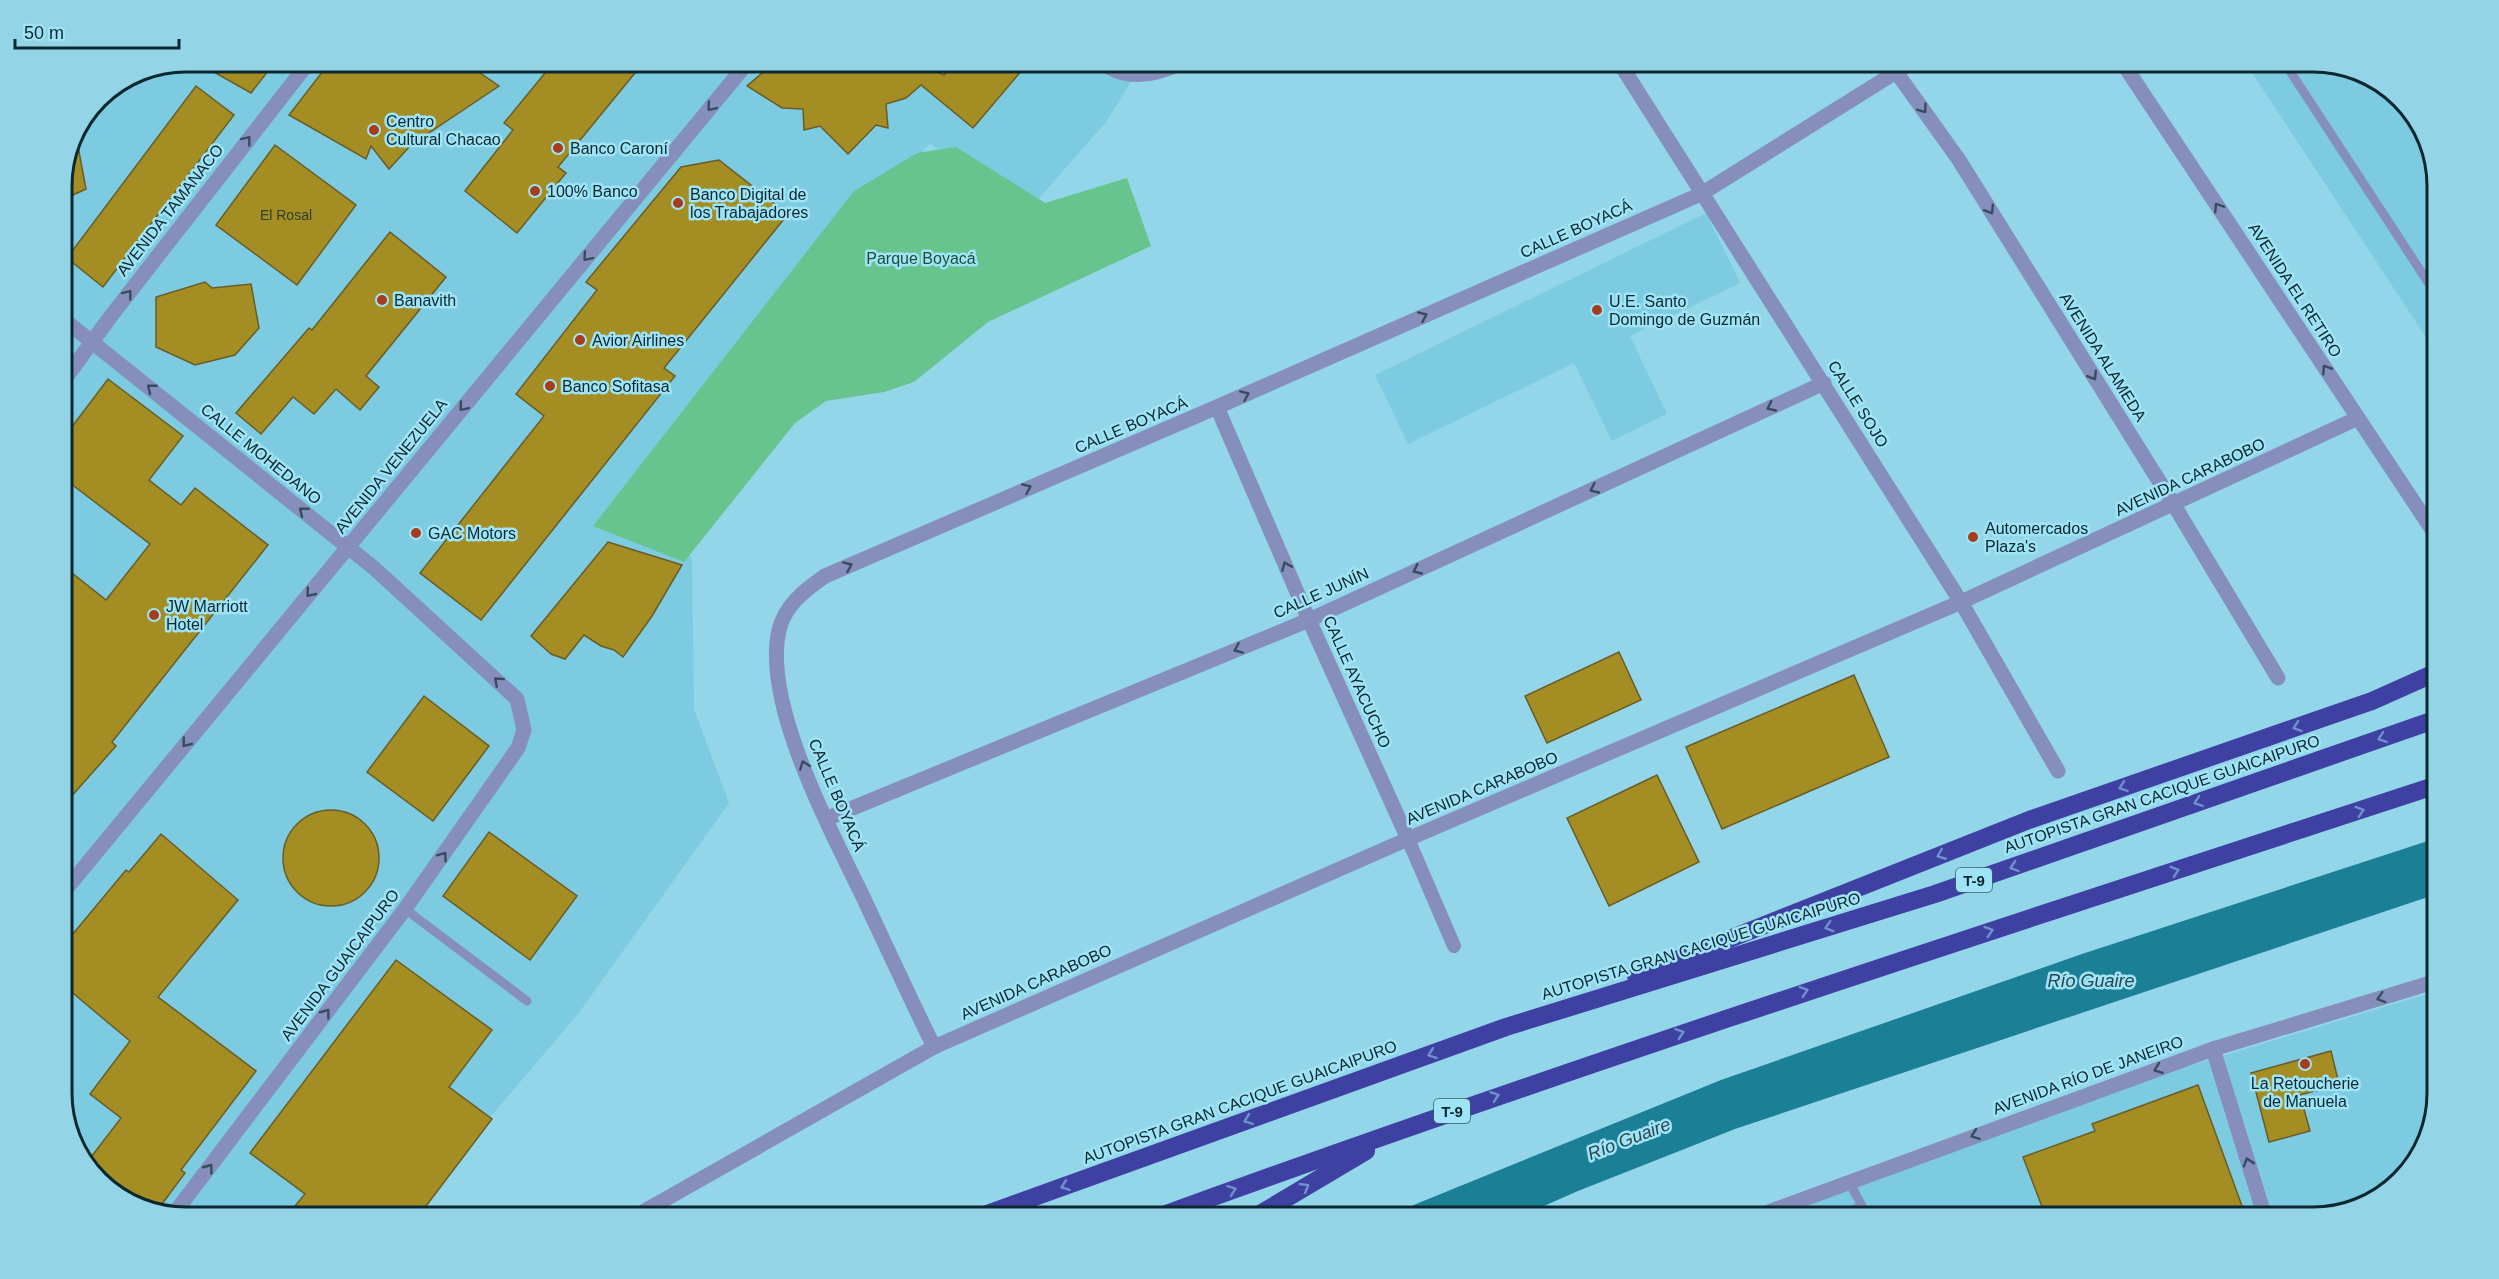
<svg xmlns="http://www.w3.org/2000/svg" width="2499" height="1279" font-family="Helvetica,sans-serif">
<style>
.built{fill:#7dcbe0}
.green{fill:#67c48e}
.water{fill:#1b8095}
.building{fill:#a48d22;stroke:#685c28;stroke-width:1.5}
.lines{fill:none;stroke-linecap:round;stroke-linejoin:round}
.service{stroke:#868ebb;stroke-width:9}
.pedestrian{stroke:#868ebb;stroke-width:14}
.minor{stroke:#868ebb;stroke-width:15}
.tertiary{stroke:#868ebb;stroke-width:15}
.motorway{stroke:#3e41a2;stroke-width:18}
.oneway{stroke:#364c60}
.oneway2{stroke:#6e92cc}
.poi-dot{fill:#a43c1d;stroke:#9fe3f6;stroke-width:2}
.labels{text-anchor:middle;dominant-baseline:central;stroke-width:5;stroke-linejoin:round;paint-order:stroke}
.number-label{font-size:14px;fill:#31412c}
.shield{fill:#9fe3f6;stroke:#37606b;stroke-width:1.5}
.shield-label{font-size:15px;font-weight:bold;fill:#0b282f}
.poi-label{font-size:16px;fill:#0b282f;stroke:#9fe3f6;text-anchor:start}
.street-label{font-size:16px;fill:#0b282f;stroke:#9fe3f6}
.park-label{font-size:16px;fill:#1c4f33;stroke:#9fe3f6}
.water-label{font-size:18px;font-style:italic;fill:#29454d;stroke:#9fe3f6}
.rim{fill:none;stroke:#0b282f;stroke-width:3}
</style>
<rect width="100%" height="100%" fill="#93d6e9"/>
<g class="built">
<path d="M186,62H1143L1106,122L1021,219L930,143L623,501L692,557L694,709L729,803L578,1014L405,1217H186L131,1205L83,1163L62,1102V178L74,131L98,98L138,71Z"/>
<path d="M2245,62H2313L2368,74L2417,117L2437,178V354Z"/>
<path d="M1706,213L1740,283L1630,336L1667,414L1612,441L1574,363L1408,444L1375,375Z"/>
<path d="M2437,991V1093L2425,1148L2382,1197L2314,1217H1769L2136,1082Z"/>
</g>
<path class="green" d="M956,147L1045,203L1127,178L1151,246L988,322L914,382L884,392L826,401L795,423L684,562L593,526L854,191L917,153Z"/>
<path class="water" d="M2437,838V894L1735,1129L1578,1191L1519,1217H1389L1416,1204L1721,1080L2082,954Z"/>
<g class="building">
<path d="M196,62H275L251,93Z"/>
<path d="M330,62H464L499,86L411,145L389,169L371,146L366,159L289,115Z"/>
<path d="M554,62H644L558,167L566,173L517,233L465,191L513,130L504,123Z"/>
<path d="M783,62H916L944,75L955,62H1029L973,128L921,85L906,98L886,104L888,128L876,125L848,154L820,126L804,130L803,109L782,108L747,86L768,68Z"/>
<path d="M196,86L234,115L103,287L67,258Z"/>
<path d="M75,130L86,189L62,200V178Z"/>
<path d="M275,145L356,205L297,285L216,225Z"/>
<path d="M719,160L788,214L664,368L675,376L481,620L420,573L544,416L516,394L597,290L586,282L681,167Z"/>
<path d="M390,232L446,277L366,376L379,387L360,410L336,389L314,414L293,397L261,434L236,413L309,328L312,330Z"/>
<path d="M205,282L212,288L251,284L259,328L235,355L195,365L156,347V297Z"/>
<path d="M108,379L183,436L149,480L181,505L195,488L268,545L112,742L116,746L62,807V565L106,600L150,544L62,477V440Z"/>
<path d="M608,542L682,565L652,616L623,657L614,650L601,646L584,635L565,659L551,654L531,636Z"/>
<path d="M1619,652L1641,700L1547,743L1525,696Z"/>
<path d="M1854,675L1889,757L1722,829L1686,747Z"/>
<path d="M424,696L489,746L433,821L367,772Z"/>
<path d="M1657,775L1699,862L1609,906L1567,818Z"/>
<circle cx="331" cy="858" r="48"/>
<path d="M489,832L577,896L530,960L443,896Z"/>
<path d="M161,834L238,900L158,997L256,1071L181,1170L185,1173L157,1211L131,1205L85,1165L121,1118L90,1094L130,1041L62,984V947L126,870L129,872Z"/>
<path d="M396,960L492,1030L449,1087L492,1119L417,1218H285L305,1194L250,1153Z"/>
<path d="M2331,1051L2339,1084L2300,1095L2310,1131L2269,1142L2251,1073Z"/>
<path d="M2198,1085L2246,1217H2046L2023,1157L2095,1131L2092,1124Z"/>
</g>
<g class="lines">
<g class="service">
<path d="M2284,62L2437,296"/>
<path d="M405,909L527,1001"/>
<path d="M1836,1217L1862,1206L1849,1182"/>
</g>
<path class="pedestrian" d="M1408,839L1454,946"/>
<g class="minor">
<path d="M1101,62C1127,82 1157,75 1183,62"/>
<path d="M1619,62L1961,602L2058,771"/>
<path d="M1889,62L1959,160L2174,505L2278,678"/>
<path d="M2122,62L2437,537"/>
<path d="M62,318L374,568L517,699L524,730L518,748L405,909L173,1215"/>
<path d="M62,383L111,316L309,62"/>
<path d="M1217,407L1309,620L1408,839"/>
<path d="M826,819L1309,620L1824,383"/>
<path d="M62,894L748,62"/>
<path d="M934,1047C910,998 887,948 864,899C832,832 762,704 779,630C785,605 805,590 825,576L1217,407L1701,194L1912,62"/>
<path d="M2213,1049L2265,1217"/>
<path d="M634,1217L934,1047L1408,839L1961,602L2358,418"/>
</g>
<path class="tertiary" d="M1755,1217L2213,1049L2437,981"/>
<g class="motorway">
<path d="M1636,976L2029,820L2372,701L2437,672"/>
<path d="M979,1217L1506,1027L1935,894L2437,719"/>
<path d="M1158,1217C1581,1063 2009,925 2437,785"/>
<path d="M1255,1217L1366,1151"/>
</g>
</g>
<defs><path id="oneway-chevron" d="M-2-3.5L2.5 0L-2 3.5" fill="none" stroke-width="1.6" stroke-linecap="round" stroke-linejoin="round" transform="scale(1.5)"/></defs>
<g class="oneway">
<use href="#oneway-chevron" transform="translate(711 107) rotate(130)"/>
<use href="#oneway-chevron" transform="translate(1923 109) rotate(54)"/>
<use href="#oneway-chevron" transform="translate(247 140) rotate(-52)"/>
<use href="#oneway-chevron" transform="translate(2218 207) rotate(-123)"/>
<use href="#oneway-chevron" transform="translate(1990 210) rotate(58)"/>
<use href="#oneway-chevron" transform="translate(587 257) rotate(130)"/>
<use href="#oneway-chevron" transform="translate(128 294) rotate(-52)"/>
<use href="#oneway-chevron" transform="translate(1423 316) rotate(-24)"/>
<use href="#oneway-chevron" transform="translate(2326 369) rotate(-123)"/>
<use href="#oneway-chevron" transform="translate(2093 376) rotate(58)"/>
<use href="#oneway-chevron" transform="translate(151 388) rotate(-141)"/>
<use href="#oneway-chevron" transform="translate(1245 395) rotate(-24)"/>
<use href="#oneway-chevron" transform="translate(463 407) rotate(130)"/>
<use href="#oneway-chevron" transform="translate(1771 407) rotate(155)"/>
<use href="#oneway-chevron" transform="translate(1027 488) rotate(-23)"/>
<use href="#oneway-chevron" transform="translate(1594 489) rotate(155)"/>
<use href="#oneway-chevron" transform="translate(303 511) rotate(-141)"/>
<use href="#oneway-chevron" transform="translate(848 566) rotate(-24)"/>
<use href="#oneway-chevron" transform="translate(1286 566) rotate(-113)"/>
<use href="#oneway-chevron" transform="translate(1417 570) rotate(155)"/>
<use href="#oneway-chevron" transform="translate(310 593) rotate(129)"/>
<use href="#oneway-chevron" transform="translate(1238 649) rotate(157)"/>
<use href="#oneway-chevron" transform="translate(498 681) rotate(-138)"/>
<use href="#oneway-chevron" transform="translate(186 743) rotate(129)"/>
<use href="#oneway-chevron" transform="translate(804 765) rotate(-111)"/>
<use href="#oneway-chevron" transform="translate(443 856) rotate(-55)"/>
<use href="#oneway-chevron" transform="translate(2381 998) rotate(163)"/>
<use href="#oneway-chevron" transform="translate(326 1013) rotate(-53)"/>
<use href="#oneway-chevron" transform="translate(2158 1069) rotate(160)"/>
<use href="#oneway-chevron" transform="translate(1975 1135) rotate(160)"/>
<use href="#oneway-chevron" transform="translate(2248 1162) rotate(-107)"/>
<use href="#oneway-chevron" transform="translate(209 1168) rotate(-53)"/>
</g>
<g class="oneway2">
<use href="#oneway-chevron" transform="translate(2297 727) rotate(161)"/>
<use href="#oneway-chevron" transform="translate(2382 738) rotate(161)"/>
<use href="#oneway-chevron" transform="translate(2123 787) rotate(161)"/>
<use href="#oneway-chevron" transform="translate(2198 802) rotate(161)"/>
<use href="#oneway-chevron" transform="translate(2360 811) rotate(-18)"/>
<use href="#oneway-chevron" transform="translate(1941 855) rotate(158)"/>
<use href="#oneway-chevron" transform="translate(2014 867) rotate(161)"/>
<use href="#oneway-chevron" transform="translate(2175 871) rotate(-18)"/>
<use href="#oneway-chevron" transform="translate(1829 927) rotate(163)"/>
<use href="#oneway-chevron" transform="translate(1989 931) rotate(-18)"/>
<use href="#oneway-chevron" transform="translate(1804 991) rotate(-18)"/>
<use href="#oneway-chevron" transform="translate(1680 1033) rotate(-19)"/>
<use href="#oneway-chevron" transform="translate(1432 1054) rotate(160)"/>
<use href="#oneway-chevron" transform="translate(1495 1096) rotate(-19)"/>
<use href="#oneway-chevron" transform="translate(1248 1120) rotate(160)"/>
<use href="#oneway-chevron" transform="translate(1065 1186) rotate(160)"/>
<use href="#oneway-chevron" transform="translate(1305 1187) rotate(-31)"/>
<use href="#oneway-chevron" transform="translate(1232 1190) rotate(-20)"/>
</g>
<g class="poi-dot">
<circle cx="374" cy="130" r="6"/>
<circle cx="558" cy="148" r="6"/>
<circle cx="535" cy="191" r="6"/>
<circle cx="678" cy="203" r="6"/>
<circle cx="382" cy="300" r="6"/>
<circle cx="1597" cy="310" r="6"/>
<circle cx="580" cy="340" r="6"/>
<circle cx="550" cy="386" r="6"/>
<circle cx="416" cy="533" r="6"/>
<circle cx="1973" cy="537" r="6"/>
<circle cx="154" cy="615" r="6"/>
<circle cx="2305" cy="1064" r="6"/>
</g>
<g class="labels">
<g class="number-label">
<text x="286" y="215">El Rosal</text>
</g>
<g class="shield">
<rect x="1956" y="868" width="36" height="24" rx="4.5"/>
<rect x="1434" y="1099" width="36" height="24" rx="4.5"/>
</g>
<g class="shield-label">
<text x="1974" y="880">T-9</text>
<text x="1452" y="1111">T-9</text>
</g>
<g class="poi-label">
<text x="386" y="121">Centro<tspan x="386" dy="18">Cultural Chacao</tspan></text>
<text x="570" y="148">Banco Caroní</text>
<text x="547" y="191">100% Banco</text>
<text x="690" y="194">Banco Digital de<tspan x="690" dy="18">los Trabajadores</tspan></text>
<text x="394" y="300">Banavith</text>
<text x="1609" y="301">U.E. Santo<tspan x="1609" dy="18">Domingo de Guzmán</tspan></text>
<text x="592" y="340">Avior Airlines</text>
<text x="562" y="386">Banco Sofitasa</text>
<text x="1985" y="528">Automercados<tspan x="1985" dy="18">Plaza's</tspan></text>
<text x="428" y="533">GAC Motors</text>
<text x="166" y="606">JW Marriott<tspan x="166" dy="18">Hotel</tspan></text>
<text x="2305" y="1083" text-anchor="middle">La Retoucherie<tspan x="2305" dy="18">de Manuela</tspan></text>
</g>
<g class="street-label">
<text transform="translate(170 210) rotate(-52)">AVENIDA TAMANACO</text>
<text transform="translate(1576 229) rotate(-24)">CALLE BOYACÁ</text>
<text transform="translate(2295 290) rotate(57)">AVENIDA EL RETIRO</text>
<text transform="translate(2103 357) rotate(58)">AVENIDA ALAMEDA</text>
<text transform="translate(1858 404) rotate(58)">CALLE SOJO</text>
<text transform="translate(1131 425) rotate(-23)">CALLE BOYACÁ</text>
<text transform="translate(261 454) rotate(39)">CALLE MOHEDANO</text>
<text transform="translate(391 466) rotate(-51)">AVENIDA VENEZUELA</text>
<text transform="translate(2190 477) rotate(-25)">AVENIDA CARABOBO</text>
<text transform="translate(1321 593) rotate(-24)">CALLE JUNÍN</text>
<text transform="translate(1357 682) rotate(66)">CALLE AYACUCHO</text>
<text transform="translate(1482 788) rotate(-23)">AVENIDA CARABOBO</text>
<text transform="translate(2162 794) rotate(-19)">AUTOPISTA GRAN CACIQUE GUAICAIPURO</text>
<text transform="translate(837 795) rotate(67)">CALLE BOYACÁ</text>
<text transform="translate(1701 946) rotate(-17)">AUTOPISTA GRAN CACIQUE GUAICAIPURO</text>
<text transform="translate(340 965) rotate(-53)">AVENIDA GUAICAIPURO</text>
<text transform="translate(1036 982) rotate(-24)">AVENIDA CARABOBO</text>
<text transform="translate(2088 1075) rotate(-20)">AVENIDA RÍO DE JANEIRO</text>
<text transform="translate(1240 1102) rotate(-20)">AUTOPISTA GRAN CACIQUE GUAICAIPURO</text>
</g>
<g class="park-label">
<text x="921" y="258">Parque Boyacá</text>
</g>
<g class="water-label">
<text x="2091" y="981">Río Guaire</text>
<text transform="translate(1629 1139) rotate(-21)">Río Guaire</text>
</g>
</g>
<path d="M0 0H2499V1279H0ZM186 72H2313A114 114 0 0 1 2427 186V1093A114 114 0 0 1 2313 1207H186A114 114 0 0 1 72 1093V186A114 114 0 0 1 186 72Z" fill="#93d4e6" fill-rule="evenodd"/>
<path class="rim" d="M186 72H2313A114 114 0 0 1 2427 186V1093A114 114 0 0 1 2313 1207H186A114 114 0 0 1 72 1093V186A114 114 0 0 1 186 72Z"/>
<path d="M15 39v9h164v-9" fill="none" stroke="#0b282f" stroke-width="3"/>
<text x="24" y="39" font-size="18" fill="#0b282f" stroke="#9fe3f6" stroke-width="4.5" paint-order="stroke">50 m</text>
</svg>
